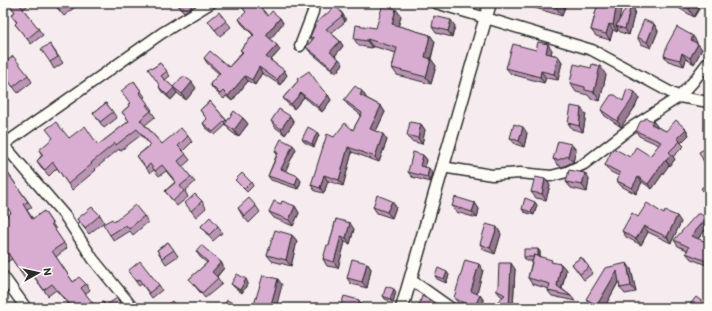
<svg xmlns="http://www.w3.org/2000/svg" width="712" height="311" font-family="Itim,sans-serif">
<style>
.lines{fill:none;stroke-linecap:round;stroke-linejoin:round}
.minor-casing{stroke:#2b2b2b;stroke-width:13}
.tertiary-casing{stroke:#2b2b2b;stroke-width:15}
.minor{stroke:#fdfcf7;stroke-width:10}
.tertiary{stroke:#fdfcf7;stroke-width:12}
.wall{fill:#bb95b4;stroke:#2b2b2b}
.shaded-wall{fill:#987992;stroke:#2b2b2b}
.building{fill:#d9add1;stroke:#2b2b2b}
</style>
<rect width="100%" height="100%" fill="#f6ecef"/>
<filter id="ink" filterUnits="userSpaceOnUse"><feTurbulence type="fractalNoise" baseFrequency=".025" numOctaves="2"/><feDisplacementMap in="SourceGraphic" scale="8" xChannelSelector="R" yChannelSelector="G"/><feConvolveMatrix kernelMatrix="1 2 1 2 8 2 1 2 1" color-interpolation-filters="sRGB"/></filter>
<g filter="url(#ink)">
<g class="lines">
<g class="minor-casing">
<g id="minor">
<path d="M436,3L592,50L679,97L709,102"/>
<path d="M300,46L313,12L314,3"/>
<path d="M3,145L162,33L211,3"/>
<path d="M4,145L65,216L93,259L133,308"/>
<path d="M442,167L492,175L520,173L551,176L567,172L584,164L632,127L679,97L693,82L709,61"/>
<path d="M3,276L26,308"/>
<path d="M410,279L451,308"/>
</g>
</g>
<g class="tertiary-casing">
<path id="tertiary" d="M402,308L490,3"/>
</g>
<use href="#minor" class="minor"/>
<use href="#tertiary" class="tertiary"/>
</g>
<g class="wall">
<path d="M9,3H29L30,4L23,9L43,35L31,44L15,24L17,23L11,15L15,12Z"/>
<path d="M53,3H80L64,16Z"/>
<path d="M176,3H189L192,7L184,12Z"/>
<path d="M232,3H257L268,16L280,18L283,23L270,39L280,50L271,60L287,75L280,85L262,73L255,85L248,81L232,101L226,96L224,99L213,89L210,84L219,74L207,63L204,58L229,67L242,52L240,50L253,35L242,24L239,19L246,12L239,4L235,7Z"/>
<path d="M532,3H566L562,16L535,8Z"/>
<path d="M598,3H622L619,19L631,5L635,11L629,35L620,32L618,29L617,32L613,30L610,40L596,36L591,30Z"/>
<path d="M656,3H666L663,8Z"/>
<path d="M670,3H697L696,5L699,9L694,17Z"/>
<path d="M342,13L345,18V22L331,33L340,41L343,46L335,56L343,64L336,73L310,52L306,47L312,40L310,37Z"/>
<path d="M401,16L398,26L430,35L435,42L431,59L436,66L431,84L397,75L392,68L396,53L372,46V48L359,46L354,39Z"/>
<path d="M208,21H226L231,27L220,36Z"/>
<path d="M654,24L658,31L651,48L641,44L637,37Z"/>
<path d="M455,26L452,37L436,33L432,27Z"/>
<path d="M697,42L696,43L702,49L694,64L686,59L684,66L668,61L664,56Z"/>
<path d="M50,44L63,63L54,69L50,62Z"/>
<path d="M536,50H552L551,54L558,56L562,62L558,80L546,78L544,83L511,74L506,68Z"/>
<path d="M160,63L170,76L165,80L174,88H196L186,100L177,93L171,100L162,92L159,87L160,86L153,68Z"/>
<path d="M3,64L28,75L32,82L18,93L3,74Z"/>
<path d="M606,75L600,101L591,99L588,95L576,92L570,83Z"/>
<path d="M134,81L145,97L143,98L152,110L151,111L155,117L145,125L162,144L188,136L192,142L183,151L190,160L182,167L195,182L185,191L188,197L177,206L165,191L175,182L166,171L159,176L154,170L150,173L137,156L150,145L141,135L120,151L119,149L95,169L96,170L72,190L57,168L49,176L41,167L37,161L42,155L39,150L69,138L98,145L129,121L122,112L129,106Z"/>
<path d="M298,81L322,89L328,95L331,100L322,112L304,97L294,109L286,102L283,98Z"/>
<path d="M366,97V98L381,106L385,112L376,131L387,140L379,162L352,152L343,186L328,181L324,193L315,191L311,185L334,137L353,130L361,115L348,105L344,100Z"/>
<path d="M639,98L635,107L621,127L605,116L601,110L623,101Z"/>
<path d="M210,101L227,121L243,118L248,124L238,137L229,130L226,125L215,135L205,127L203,123L207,119L200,110Z"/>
<path d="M106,103L117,118L104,128L93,113Z"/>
<path d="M586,114L583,132L572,129L568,123Z"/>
<path d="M290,116L294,122L285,135L275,127L271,121Z"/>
<path d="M3,119L8,126L3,130Z"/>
<path d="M653,121L657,127L666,131L686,129L689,135L681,143L684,146L673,157L675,159L670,166L669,165L652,189L642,182L636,194L621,186L617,181L619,176L609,171L605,165L630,157L650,156L659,145L639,136L636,131Z"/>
<path d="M421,124L425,130L422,144L411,141L407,135Z"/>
<path d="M527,133L524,147L515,144L510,138Z"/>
<path d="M319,135L314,147L304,142L302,139Z"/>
<path d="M571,144L576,150L573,162L562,167L558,165L553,159Z"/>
<path d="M296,149L285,171L301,181L298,189L271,180L268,176L277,154L275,151Z"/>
<path d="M709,149V171L707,168Z"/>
<path d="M423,155L427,160L425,167L433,174L430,182L412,177L408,172Z"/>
<path d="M7,172L32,207L27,210L33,219L44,211L56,229L55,230L67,248L56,257L73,282L86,284L90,290L85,294L95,306L103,302L106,306L124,308L71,307L56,290L48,296L32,274L25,279L12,259L5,263L3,261V218L11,213Z"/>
<path d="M545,179L550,185L546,200L536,198L531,192Z"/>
<path d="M589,179L587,192L571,188L566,182Z"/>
<path d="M235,180L251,182L253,186L247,192Z"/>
<path d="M202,201L206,208L196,217L185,203Z"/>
<path d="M475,203L479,209L477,218L456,212L452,206Z"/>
<path d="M281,204L295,206L299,213L293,226L274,218L269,212Z"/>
<path d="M537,205L534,215L524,212L522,209Z"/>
<path d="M256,206L260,212L249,223L242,215L238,208Z"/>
<path d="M373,207H396L392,218L377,213Z"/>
<path d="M664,214L681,222L671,243L648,232L641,245L626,237L622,231L638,217Z"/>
<path d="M100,215L104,222L89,234L77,219Z"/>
<path d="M144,216L148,222L133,235L130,231L114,241L110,235L114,221Z"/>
<path d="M336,219L354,229L350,244L345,242L338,268L327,266L323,259L329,246Z"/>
<path d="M706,219L709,224V226L698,239L709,243V266L691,259L686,253L687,250L678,246L674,240Z"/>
<path d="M201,226H218L222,233L213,241L205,232Z"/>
<path d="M501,234L495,254L484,250L480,244Z"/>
<path d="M292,235L297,241L291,266L272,261L267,255Z"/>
<path d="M168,242L178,256L166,264L157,250Z"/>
<path d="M538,249L540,252V257L553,263L561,264L566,270L562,289L571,296L575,301L552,296L548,291L549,289L532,284L528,278L532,261H526L524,257Z"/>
<path d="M196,251L221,262L224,268L217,277L222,284L205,298L193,284L189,279L207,263L200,257Z"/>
<path d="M581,257L593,273L584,280L572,264Z"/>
<path d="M367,263L371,269L367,288L351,284L347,278Z"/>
<path d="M515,269L513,308L503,297L500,295L496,290Z"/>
<path d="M631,269L636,292L625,294L620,288L619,281L604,308H596L591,305L586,299Z"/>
<path d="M483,270L477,293L480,295L484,301L481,308H466L459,304L454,298Z"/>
<path d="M128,271L159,285L162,290L152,298L142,284L139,286Z"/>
<path d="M449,275L446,283L437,279L435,276Z"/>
<path d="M248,283L242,293L234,287L231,284Z"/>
<path d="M396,292L393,302L385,299L383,296Z"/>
</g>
<g class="shaded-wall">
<path d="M557,3H566L562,16L556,7Z"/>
<path d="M617,3H622L618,27L616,26L618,29L617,32L613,25Z"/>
<path d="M660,3H666L663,8Z"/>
<path d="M692,3H697L696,5L699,9L694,17L689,9Z"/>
<path d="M631,5L635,11L629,35L625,29Z"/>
<path d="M396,9L401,16L397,32L392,24Z"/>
<path d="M342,13L345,18V22L342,16Z"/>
<path d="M280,18L283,23L270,40L266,35Z"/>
<path d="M451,20L455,26L452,37L448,31Z"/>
<path d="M609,24L613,30L610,40L606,34Z"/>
<path d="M654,24L658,31L651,48L647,42Z"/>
<path d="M430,35L435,42L429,64L425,57Z"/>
<path d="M693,36L697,42L695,46L691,40Z"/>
<path d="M367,39L372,46V48L367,41Z"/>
<path d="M340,41L343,46L334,57L330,52Z"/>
<path d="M548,44L552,50L550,59L546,53Z"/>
<path d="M698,44L702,49L694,64L690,58Z"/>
<path d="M277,45L280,50L269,62L266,57Z"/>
<path d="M682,53L686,59L684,66L680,60Z"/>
<path d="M558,56L562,62L558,80L554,74Z"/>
<path d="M339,59L343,64L336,73L332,68Z"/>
<path d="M431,59L436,66L431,84L426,77Z"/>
<path d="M600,66L606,75L600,101L594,92Z"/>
<path d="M259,67L262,73L255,85L252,80Z"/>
<path d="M284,70L287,75L280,85L277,80Z"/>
<path d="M541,71L546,78L544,83L540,77Z"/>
<path d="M245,76L248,81L232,101L228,96Z"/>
<path d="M192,82L196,88L186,100L182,94Z"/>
<path d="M174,88L177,93L171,100L167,95Z"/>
<path d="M362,91L366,97L364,101L360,95Z"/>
<path d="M635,92L639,98L635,107L621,127L617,121Z"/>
<path d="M301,93L304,97L294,109L291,104Z"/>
<path d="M328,95L331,100L322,112L319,107Z"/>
<path d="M381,106L385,112L374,135L370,129Z"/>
<path d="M581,108L586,114L583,132L579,126Z"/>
<path d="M290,116L294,122L285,135L281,129Z"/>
<path d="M243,118L248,124L238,137L234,130Z"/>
<path d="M653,121L657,126L655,130L651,124Z"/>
<path d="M421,124L425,130L422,144L418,138Z"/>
<path d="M523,127L527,133L524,147L519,141Z"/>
<path d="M686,129L689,135L681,143L677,138Z"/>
<path d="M317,132L319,135L314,147L312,144Z"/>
<path d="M383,134L387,140L379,162L375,157Z"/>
<path d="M571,144L576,150L573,162L568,156Z"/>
<path d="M293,145L296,149L284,174L281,169Z"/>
<path d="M348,147L352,152L343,186L339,180Z"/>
<path d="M671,154L675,159L670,166L666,161Z"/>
<path d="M423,155L427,160L424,171L420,166Z"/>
<path d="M665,160L669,165L652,189L648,184Z"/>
<path d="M429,168L433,174L430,182L427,177Z"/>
<path d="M585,173L589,179L587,192L582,185Z"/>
<path d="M324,175L328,181L324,193L320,188Z"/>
<path d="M298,176L301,181L298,189L295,185Z"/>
<path d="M638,177L642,182L636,194L632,188Z"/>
<path d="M545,179L550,185L546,200L542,194Z"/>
<path d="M392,201L396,207L392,218L387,212Z"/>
<path d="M535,202L537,205L534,215L531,212Z"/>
<path d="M475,203L479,209L477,218L472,212Z"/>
<path d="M295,206L299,213L293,226L289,220Z"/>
<path d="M677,216L681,222L671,243L667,237Z"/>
<path d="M706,219L709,224V226L695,242L691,236Z"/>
<path d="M350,223L354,229L350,244L346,238Z"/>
<path d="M644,226L648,232L641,245L636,239Z"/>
<path d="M497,227L501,234L495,254L490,248Z"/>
<path d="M292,235L297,241L291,266L286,260Z"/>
<path d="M341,236L345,242L338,268L334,262Z"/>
<path d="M538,249L540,252V261L538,257Z"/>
<path d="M709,252V266L706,261Z"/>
<path d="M221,262L224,268L216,277L212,272Z"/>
<path d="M367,263L371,269L367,288L362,282Z"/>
<path d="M511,263L515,269L513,308H509Z"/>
<path d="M627,263L631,269L636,292L631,286Z"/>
<path d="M479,264L483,270L476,297L471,291Z"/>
<path d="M561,264L566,270L561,291L557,286Z"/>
<path d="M617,271L621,277L604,308H599L597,305Z"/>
<path d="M447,272L449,275L446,283L444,279Z"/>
<path d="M246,279L248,283L242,293L240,290Z"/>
<path d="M278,279L282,285L276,308H270Z"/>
<path d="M394,289L396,292L393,302L390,299Z"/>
<path d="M480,295L484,301L481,308H474Z"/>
<path d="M359,300L363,306V308H357Z"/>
<path d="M704,303L707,308H700Z"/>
<path d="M437,304L440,308H436Z"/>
</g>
<g class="building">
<path d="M9,3H20L19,4L39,29L27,39L15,24L17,22L11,15L15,12Z"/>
<path d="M54,3H68L59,10Z"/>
<path d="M177,3H184L179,6Z"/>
<path d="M239,3H257L268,16L272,11L280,18L266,35L277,45L266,57L284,70L277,80L259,67L252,80L245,76L228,96L223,91L220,94L210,84L220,73L204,58L210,51L229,67L243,52L240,50L254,35L239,19L246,12Z"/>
<path d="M542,3H557L556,7Z"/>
<path d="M598,3H617L613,25L609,24L606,34L591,30Z"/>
<path d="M678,3H692L689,9Z"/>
<path d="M383,4L396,9L392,24L430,35L425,57L431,59L426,77L392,68L397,48L367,39V41L354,39L356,25L376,28Z"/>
<path d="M628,4L631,5L625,29L616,26Z"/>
<path d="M336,6L342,13V16L326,29L340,41L330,52L339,59L332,68L306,47L314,38L310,37L316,23Z"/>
<path d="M219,12L226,21L215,30L208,21Z"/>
<path d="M434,16L451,20L448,31L432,27Z"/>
<path d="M644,20L654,24L647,42L637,37Z"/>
<path d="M677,27L693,36L691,40L698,44L690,58L682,53L680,60L664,56L667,45Z"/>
<path d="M538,42L548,44L546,53L558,56L554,74L541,71L540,77L506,68L513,44L536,50Z"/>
<path d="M50,44L58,57L50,62L41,49Z"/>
<path d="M13,56L28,75L13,87L3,73V64Z"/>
<path d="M160,63L167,71L161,76L174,88L167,95L159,87L160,86L148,69L151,67L153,68Z"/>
<path d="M574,64L591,68L592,64L600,66L594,92L585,90V87L570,83Z"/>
<path d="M309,71L322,89L328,95L319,107L301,93L291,104L283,98L298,81L297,79Z"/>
<path d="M182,77H185L192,82L182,94L173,87Z"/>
<path d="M134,81L141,91L139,92L148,104L146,105L151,111L140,120L162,144L181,128L188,136L178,146L186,154L178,161L191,177L180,186L184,191L173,201L165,191L176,182L162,165L155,171L150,164L146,168L137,156L151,145L137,129L116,145L115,143L91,163L92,164L68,184L53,162L45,170L37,161L43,155L39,150L53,138L46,129L56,122L69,138L85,126L98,145L129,121L122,112L129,106L128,104L130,103L121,91Z"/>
<path d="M355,86L362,91L360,95L381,106L370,129L383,134L375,157L348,147L339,180L324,175L320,188L311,185L327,134L334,137L345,123L353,130L362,113L344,100Z"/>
<path d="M627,89L635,92L631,101L617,121L601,110L611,95H615L623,101Z"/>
<path d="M210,101L226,120L213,132L203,123L207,119L200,110Z"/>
<path d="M106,103L113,112L100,122L93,113Z"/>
<path d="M571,106L581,108L579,126L568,123Z"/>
<path d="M279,109L290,116L281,129L271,121Z"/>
<path d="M234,111L243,118L234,130L225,124Z"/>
<path d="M646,118L653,121L651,124L666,131L676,120L686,129L677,138L680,141L669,152L671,154L666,161L665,160L648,184L638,177L632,188L617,181L620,173L605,165L613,148L630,157L636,147L650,156L661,142L636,131L640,122Z"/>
<path d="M3,119L6,123L3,125Z"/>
<path d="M410,122L421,124L418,138L407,135Z"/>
<path d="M514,124L523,127L519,141L510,138Z"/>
<path d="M308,127L317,132L312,144L302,139Z"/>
<path d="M281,139L293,145L281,169L298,176L295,185L268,176L278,153L275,151Z"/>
<path d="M558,141L571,144L568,156L558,160L553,159Z"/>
<path d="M708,147L709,149V167L707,168L699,152Z"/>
<path d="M413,152L423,155L420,166L429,168L427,177L408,172Z"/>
<path d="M569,170L585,173L582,185L566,182Z"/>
<path d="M7,172L28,202L23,204L32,219L44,211L52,223L51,224L64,243L52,251L73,282L79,277L86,284L81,288L95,306L103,302L105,306L117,298L123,308H71L72,307L52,284L44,290L28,268L21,273L8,253L3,256V218L11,213L3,200V176Z"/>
<path d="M242,173L251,182L244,189L235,180Z"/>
<path d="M535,177L545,179L542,194L531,192Z"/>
<path d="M709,183V200L701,188Z"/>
<path d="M195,194L202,201L191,211L185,203Z"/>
<path d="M377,195L392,201L387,212L373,207Z"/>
<path d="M455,197L475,203L472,212L452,206Z"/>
<path d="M249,198L256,206L245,216L238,208Z"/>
<path d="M525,198L535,202L531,212L522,209Z"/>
<path d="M274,201L281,204L282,201L295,206L289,220L269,212Z"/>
<path d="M647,203L664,214L665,211L677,216L667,237L644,226L636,239L622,231L632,213L638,217Z"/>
<path d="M135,205L144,216L129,229L126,225L110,235L103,224L112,219L114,222Z"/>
<path d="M92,207L100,215L85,228L77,219Z"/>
<path d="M697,214H701L706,219L691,236L709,243V252L706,261L686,253L689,247L674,240Z"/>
<path d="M210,217L218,226L209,235L201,226Z"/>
<path d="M336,219L350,223L346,238L341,236L334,262L323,259L327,245L329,246Z"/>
<path d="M486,224L497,227L490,248L480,244Z"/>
<path d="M275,230L292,235L286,260L267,255Z"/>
<path d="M168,242L174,250L162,258L157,250Z"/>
<path d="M201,245L221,262L212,272L218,278L202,293L189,279L208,262L196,251Z"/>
<path d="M524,249H538V256L534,255L533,257H524Z"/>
<path d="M534,255L552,260L551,262L561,264L557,286L571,296L548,291L550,284L528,278Z"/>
<path d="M581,257L589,267L580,274L572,264Z"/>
<path d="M352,259L367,263L362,282L347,278Z"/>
<path d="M465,260L479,264L471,291L480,295L474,308L454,298Z"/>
<path d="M140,261L159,285L149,293L139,279L136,281L128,271Z"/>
<path d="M499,263H511L509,308H490L505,295L496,290L498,287Z"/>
<path d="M627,263L631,286L620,288L617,271L597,305L586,299L605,268Z"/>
<path d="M438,268L447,272L444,279L435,276Z"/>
<path d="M237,274L246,279L240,290L231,284Z"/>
<path d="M263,275L278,279L270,308H253Z"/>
<path d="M386,286L394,289L390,299L383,296Z"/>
<path d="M344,296L359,300L357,308H340Z"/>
<path d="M422,296L437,304L436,308H418Z"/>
<path d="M696,297L704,303L700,308H687Z"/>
<path d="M227,300L238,306L237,308H223Z"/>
<path d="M172,301L178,308H163Z"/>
<path d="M4,305L6,308H3V306Z"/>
</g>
</g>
<rect width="712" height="311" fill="none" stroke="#fdfcf7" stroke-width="16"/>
<rect x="8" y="8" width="696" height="295" fill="none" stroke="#2b2b2b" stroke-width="1.5" filter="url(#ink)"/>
<g transform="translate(38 273) rotate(82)" stroke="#fdfcf7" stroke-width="3" paint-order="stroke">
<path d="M0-3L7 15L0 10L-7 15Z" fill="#2b2b2b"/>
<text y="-6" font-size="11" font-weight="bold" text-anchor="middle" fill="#2b2b2b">N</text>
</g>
</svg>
